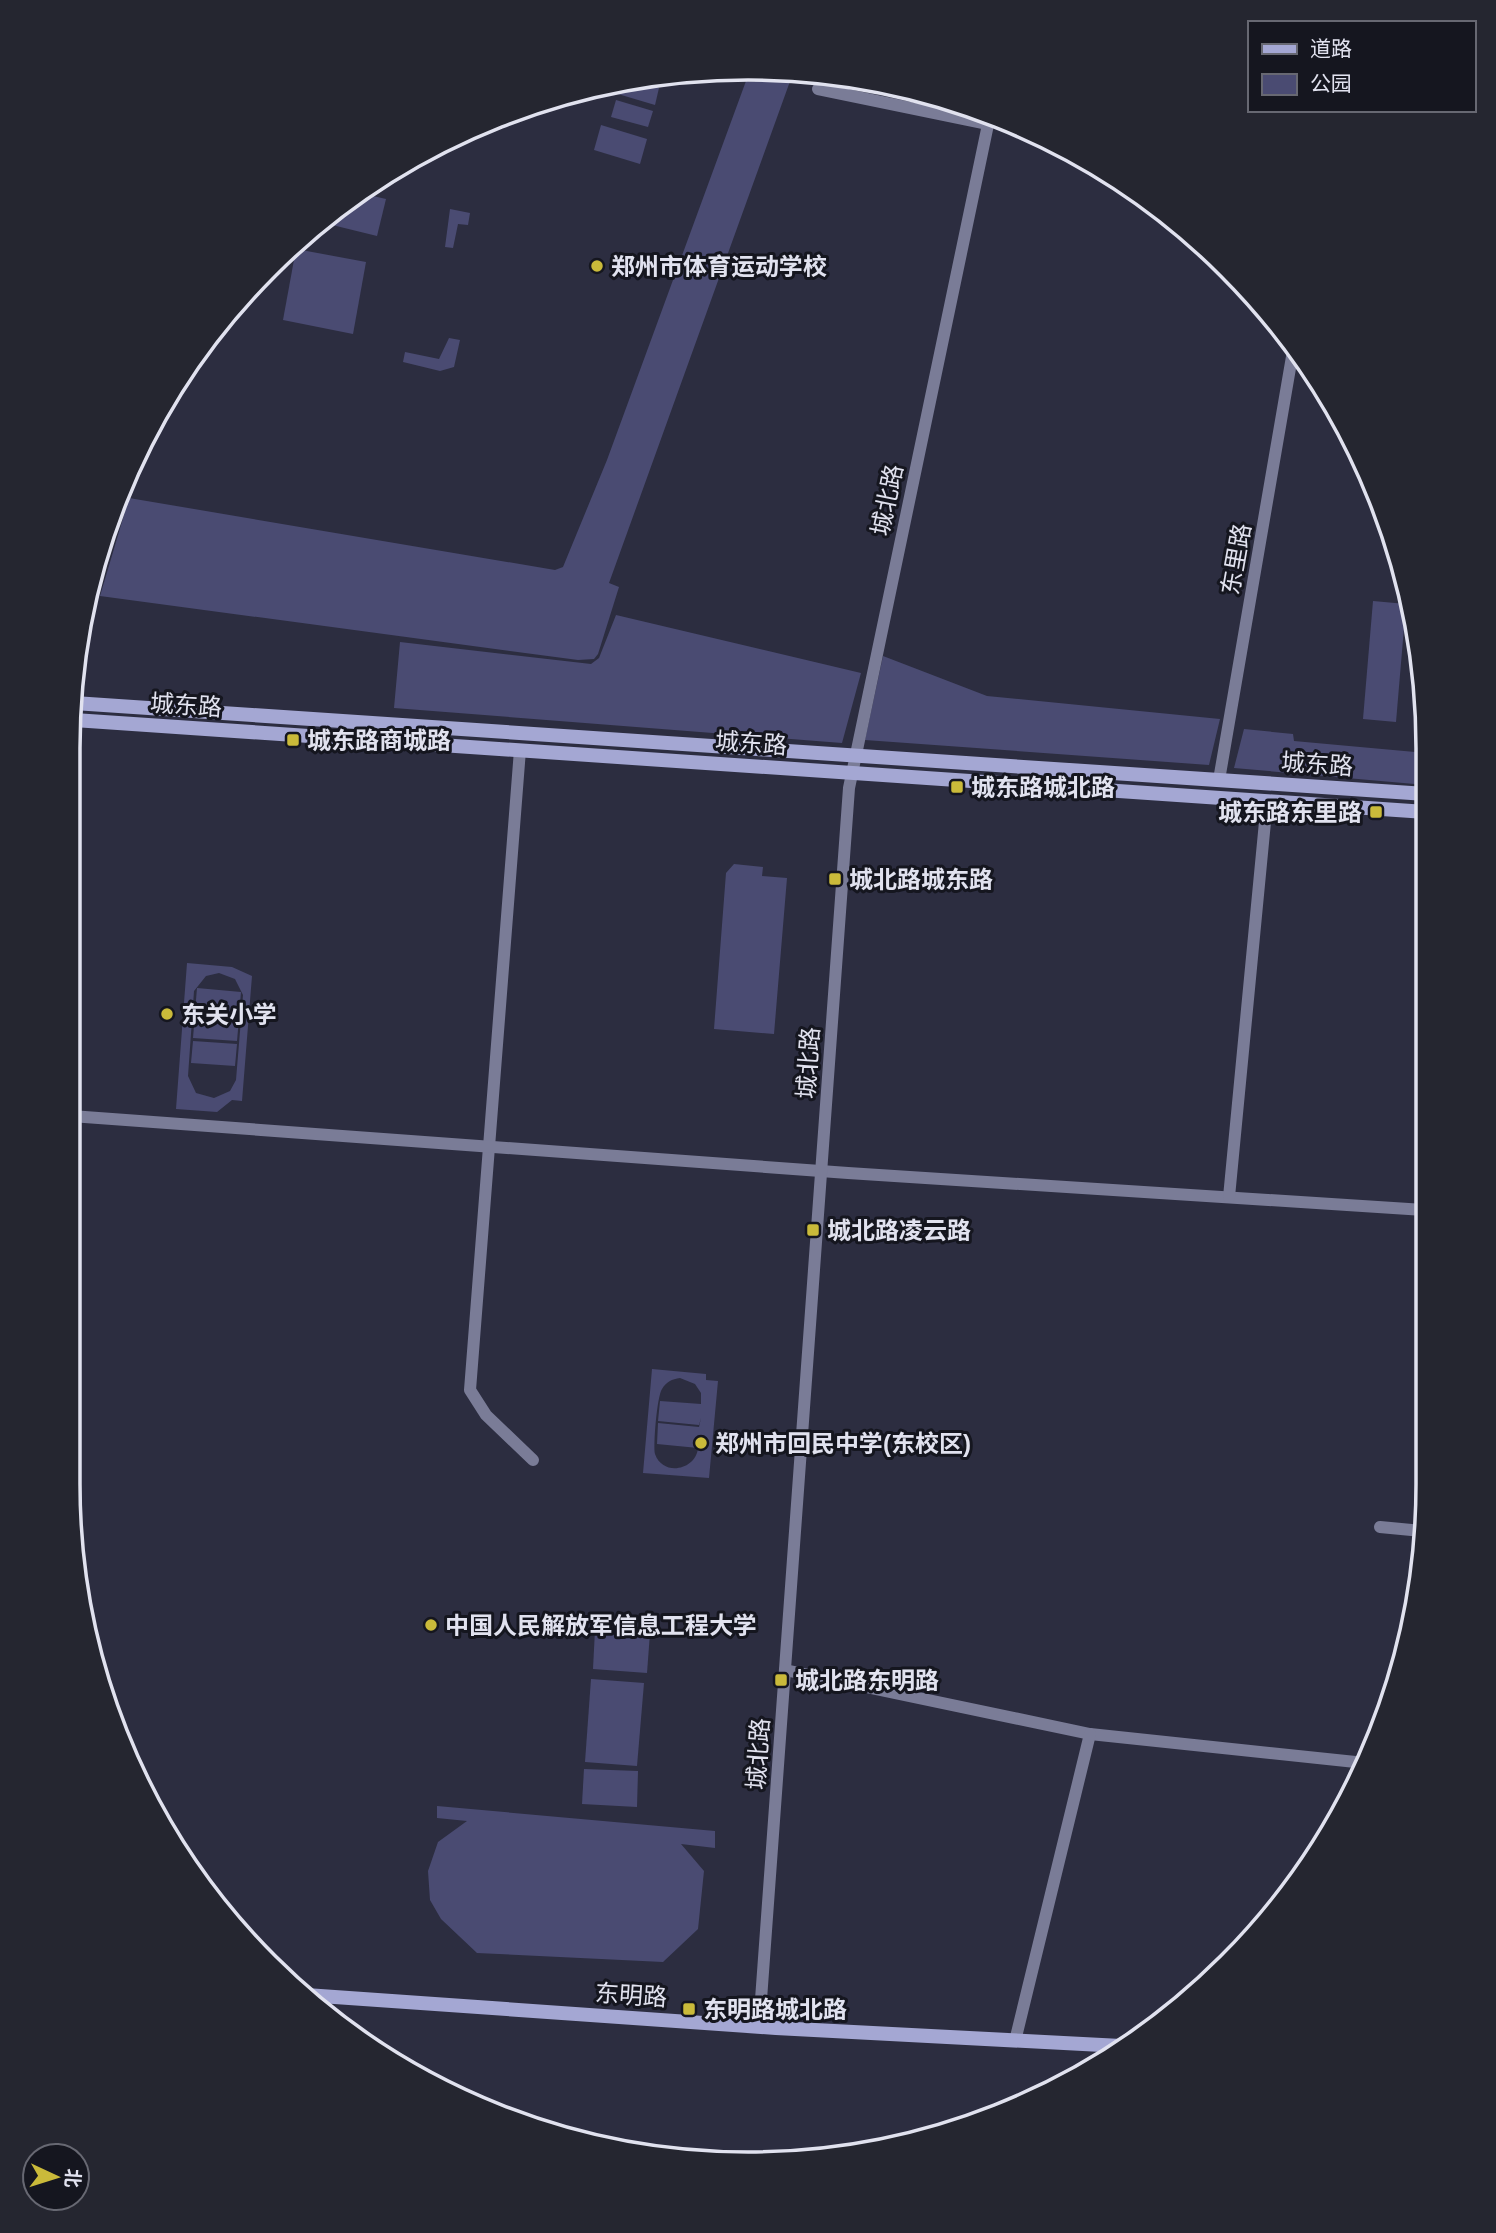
<svg xmlns="http://www.w3.org/2000/svg" width="1496" height="2233" font-family="Helvetica,'Noto Sans SC',sans-serif">
<style>
.green{fill:#4a4b72;fill-rule:evenodd}
.lines{fill:none;stroke-linecap:round;stroke-linejoin:round}
.street{stroke:#7a7c97;stroke-width:12}
.secondary{stroke:#a4a7d3;stroke-width:14}
.poi-dot{fill:#caba3a;stroke:#15161f;stroke-width:2.5}
.labels{text-anchor:middle;dominant-baseline:central;stroke-width:6;stroke-linejoin:round;paint-order:stroke}
.poi-label{font-size:24px;font-weight:bold;fill:#e1e2ef;stroke:#15161f;text-anchor:start}
.street-label{font-size:24px;fill:#e1e2ef;stroke:#15161f}
.rim{fill:none;stroke:#e1e2ef;stroke-width:3.5}
</style>
<rect width="100%" height="100%" fill="#2c2d40"/>
<g class="green">
<path d="M758,71L793,73L609,583L619,587L598,654L594,659L578,660L100,596L129,498L555,570L563,567L607,460L746,81L755,82Z"/>
<path d="M635,81L659,88L655,105L618,94L621,83Z"/>
<path d="M616,100L653,111L648,127L611,117Z"/>
<path d="M601,125L647,139L640,164L594,150Z"/>
<path d="M360,193L386,199L377,236L320,222Z"/>
<path d="M450,209L470,213L468,225L458,224L453,248L445,247Z"/>
<path d="M296,249L366,262L353,334L283,320Z"/>
<path d="M449,338L460,340L454,367L440,371L403,362L405,352L439,359Z"/>
<path d="M1373,601L1406,604L1396,722L1363,719Z"/>
<path d="M616,615L861,673L842,743L394,708L400,642L591,664L599,658Z"/>
<path d="M883,656L987,696L1220,719L1209,765L865,740Z"/>
<path d="M1244,729L1293,734L1294,741L1426,753V785L1234,768Z"/>
<path d="M734,864L763,867L762,876L787,878L774,1034L714,1029L726,873Z"/>
<path d="M187,963L232,967L252,976L242,1101L232,1100L217,1112L176,1109ZM219,973L235,979L243,995L236,1080L230,1091L214,1098L196,1093L188,1076L194,991L206,976Z"/>
<path d="M197,988L241,992L239,1015L195,1012Z"/>
<path d="M195,1015L239,1018L237,1041L193,1038Z"/>
<path d="M193,1041L237,1044L235,1066L191,1063Z"/>
<path d="M652,1369L706,1374V1380L718,1381L709,1478L643,1473ZM680,1378L695,1384L701,1393V1404L660,1401L658,1421L699,1425L701,1418L699,1427L658,1423L657,1444L698,1448C696,1470 663,1477 655,1454C653,1446 657,1396 662,1389C666,1382 672,1379 680,1378Z"/>
<path d="M595,1630L650,1633L647,1673L593,1669Z"/>
<path d="M591,1679L644,1683L637,1766L585,1762Z"/>
<path d="M584,1769L638,1771L637,1807L582,1804Z"/>
<path d="M437,1806L715,1831V1848L681,1844L704,1871L698,1929L663,1962L477,1953L441,1919L430,1900L428,1871L438,1842L467,1821L437,1818Z"/>
</g>
<g class="lines">
<g class="street">
<path d="M818,89L988,124"/>
<path d="M520,750L470,1390L486,1415L533,1460"/>
<path d="M1219,780L1294,345"/>
<path d="M71,1116L848,1173L1424,1210"/>
<path d="M1229,1197L1267,801"/>
<path d="M1380,1527L1422,1531"/>
<path d="M785,1670L1090,1734L1365,1763"/>
<path d="M759,2027L849,788L990,115"/>
<path d="M1015,2041L1090,1734"/>
</g>
<g class="secondary">
<path d="M74,703L1426,794"/>
<path d="M74,720L1426,812"/>
<path d="M74,734L80,640"/>
<path d="M306,1995L776,2028L1121,2046"/>
</g>
</g>
<g class="poi-dot">
<circle cx="597" cy="266" r="7"/>
<rect x="286" y="733" width="14" height="14" rx="3.5"/>
<rect x="950" y="780" width="14" height="14" rx="3.5"/>
<rect x="1369" y="805" width="14" height="14" rx="3.5"/>
<rect x="828" y="872" width="14" height="14" rx="3.5"/>
<circle cx="167" cy="1014" r="7"/>
<rect x="806" y="1223" width="14" height="14" rx="3.5"/>
<circle cx="701" cy="1443" r="7"/>
<circle cx="431" cy="1625" r="7"/>
<rect x="774" y="1673" width="14" height="14" rx="3.5"/>
<rect x="682" y="2002" width="14" height="14" rx="3.5"/>
</g>
<g class="labels">
<g class="poi-label">
<text x="611" y="266">郑州市体育运动学校</text>
<text x="307" y="740">城东路商城路</text>
<text x="971" y="787">城东路城北路</text>
<text x="1362" y="812" text-anchor="end">城东路东里路</text>
<text x="849" y="879">城北路城东路</text>
<text x="181" y="1014">东关小学</text>
<text x="827" y="1230">城北路凌云路</text>
<text x="715" y="1443">郑州市回民中学(东校区)</text>
<text x="445" y="1625">中国人民解放军信息工程大学</text>
<text x="795" y="1680">城北路东明路</text>
<text x="703" y="2009">东明路城北路</text>
</g>
<g class="street-label">
<text transform="translate(887 500) rotate(-78)">城北路</text>
<text transform="translate(1236 559) rotate(-80)">东里路</text>
<text transform="translate(186 705) rotate(4)">城东路</text>
<text transform="translate(751 743) rotate(4)">城东路</text>
<text transform="translate(1317 764) rotate(4)">城东路</text>
<text transform="translate(808 1063) rotate(-86)">城北路</text>
<text transform="translate(758 1754) rotate(-86)">城北路</text>
<text transform="translate(631 1995) rotate(4)">东明路</text>
</g>
</g>
<path d="M0 0H1496V2233H0ZM748 80H748A668 668 0 0 1 1416 748V1484A668 668 0 0 1 748 2152H748A668 668 0 0 1 80 1484V748A668 668 0 0 1 748 80Z" fill="#252630" fill-rule="evenodd"/>
<path class="rim" d="M748 80H748A668 668 0 0 1 1416 748V1484A668 668 0 0 1 748 2152H748A668 668 0 0 1 80 1484V748A668 668 0 0 1 748 80Z"/>
<rect x="1248" y="21" width="228" height="91" fill="#15161f" stroke="#676872" stroke-width="2"/>
<rect x="1262" y="44" width="35" height="10" fill="#a4a7d3" stroke="#676872" stroke-width="2"/>
<text x="1310" y="56" font-size="21" fill="#e1e2ef">道路</text>
<rect x="1262" y="74" width="35" height="21" fill="#4a4b72" stroke="#676872" stroke-width="2"/>
<text x="1310" y="91" font-size="21" fill="#e1e2ef">公园</text>
<g transform="translate(56 2177) rotate(94)"><circle r="33" fill="#15161f" stroke="#676872" stroke-width="2"/>
<path d="M0-5L12 26L0 18L-12 26Z" fill="#caba3a"/>
<text y="-10" font-size="19" font-weight="bold" text-anchor="middle" fill="#e1e2ef">北</text>
</g>
</svg>
